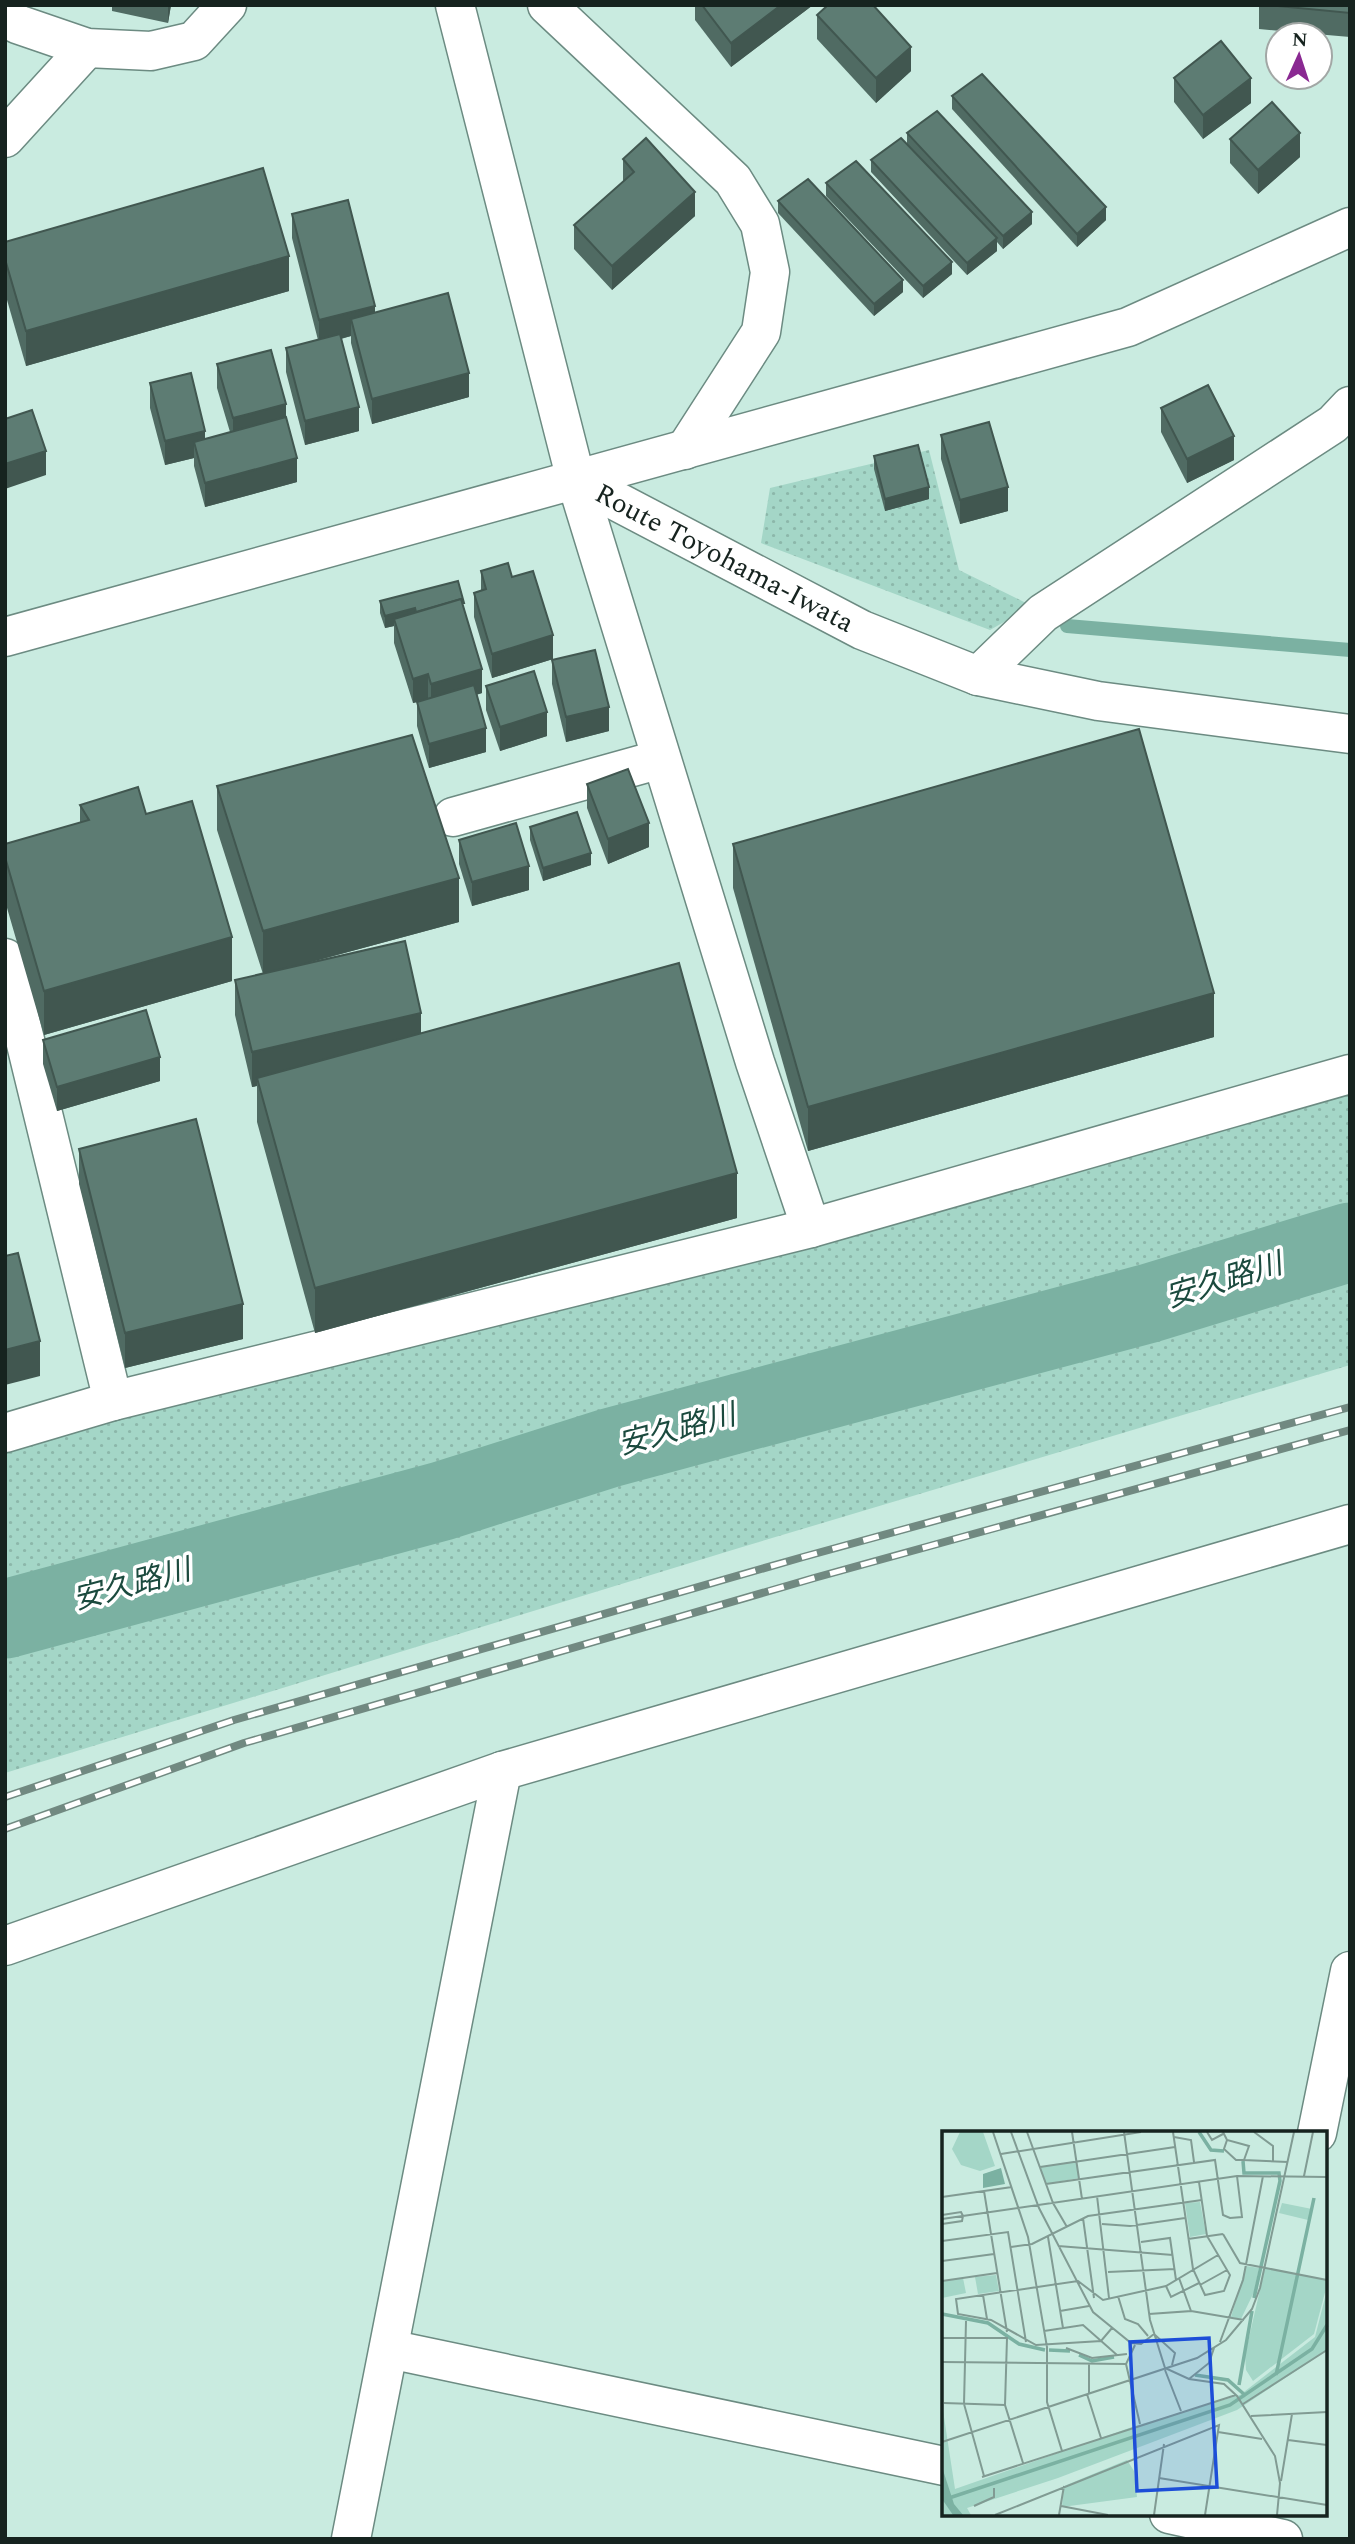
<svg xmlns="http://www.w3.org/2000/svg" width="1355" height="2544" font-family="Spectral,'Noto Sans JP',serif">
<style>
.grass{fill:url(#grass-dots)}
.lines{fill:none;stroke-linecap:round;stroke-linejoin:round}
.stream{stroke:#7bb1a2;stroke-width:14}
.river{stroke:#7bb1a2;stroke-width:79}
.minor-casing{stroke:#6c8b82;stroke-width:41}
.major-casing{stroke:#6c8b82;stroke-width:41}
.minor{stroke:#fff;stroke-width:38}
.major{stroke:#fff;stroke-width:38}
.rail-casing{stroke:#718981;stroke-width:8}
.rail{stroke:#fff;stroke-width:5;stroke-dasharray:16;stroke-linecap:butt}
.wall{fill:#506b63}
.shaded-wall{fill:#415750}
.building{fill:#5d7c73;stroke:#415750;stroke-width:2}
.labels{text-anchor:middle;dominant-baseline:central;stroke-width:7;stroke-linejoin:round;paint-order:stroke}
.street-label{font-size:28px;fill:#16231f;stroke:#fff}
.water-label{font-size:30px;font-style:italic;fill:#1b4a3e;stroke:#fff}
.inset-river{fill:none;stroke:#7bb1a2;stroke-width:3.5}
.inset-road{fill:none;stroke:#819b93;stroke-width:2}
.view{fill:#1d4ed8;fill-opacity:0.15;stroke:#1d4ed8;stroke-width:3.5}
.inset-edge{fill:none;stroke:#16231f;stroke-width:3.5}
</style>
<defs>
<pattern id="grass-dots" width="8" height="8" patternUnits="userSpaceOnUse" patternTransform="scale(1.75)"><rect width="8" height="8" fill="#a4d6c7"/><path d="M2 2h.1M6 6h.1" fill="none" stroke="#8cb7aa" stroke-width="1.8" stroke-linecap="round"/></pattern>
</defs>
<rect width="100%" height="100%" fill="#c9ebe0"/>
<g class="grass">
<path d="M929,450L959,570L1032,606L990,630L761,543L770,488Z"/>
<path d="M1350,1083V1365L739,1548L5,1773V1433L635,1282L1106,1164Z"/>
</g>
<g class="lines">
<path class="stream" d="M1067,626L1350,650"/>
<path class="river" d="M5,1619L442,1501L609,1448L1150,1303L1350,1242"/>
<g class="minor-casing">
<g id="minor">
<path d="M547,5L733,180L760,224L770,272L761,332L685,450"/>
<path d="M5,13L17,24L87,48L151,51L194,41L227,5"/>
<path d="M5,138L87,48"/>
<path d="M576,480L755,1062L811,1228"/>
<path d="M5,637L1128,327L1350,227"/>
<path d="M978,676L1043,613L1333,424L1350,406"/>
<path d="M453,817L661,759"/>
<path d="M5,958L113,1401"/>
<path d="M5,1433L113,1401L811,1228L1350,1074"/>
<path d="M5,1946L502,1771L1350,1524"/>
<path d="M1317,2133L1350,1971"/>
<path d="M389,2349L944,2466"/>
<path d="M1169,2514L1283,2539"/>
<path d="M351,2539L502,1771"/>
</g>
</g>
<g class="major-casing">
<g id="major">
<path id="s1" d="M455,5L576,480L862,630L978,676L1098,701L1350,734"/>
</g>
</g>
<use href="#minor" class="minor"/>
<use href="#major" class="major"/>
<g class="rail-casing">
<g id="rail">
<path d="M5,1797L234,1720L803,1557L1350,1407"/>
<path d="M5,1829L244,1743L814,1578L1350,1430"/>
</g>
</g>
<use href="#rail" class="rail"/>
</g>
<g class="wall">
<path d="M112,5H171L168,23L112,11Z"/>
<path d="M695,5H813L731,67L695,20Z"/>
<path d="M1259,5H1350V37L1259,29Z"/>
<path d="M817,15L911,71L876,103L817,39Z"/>
<path d="M1174,78L1251,103L1203,139L1174,102Z"/>
<path d="M952,96L1106,220L1077,247L952,109Z"/>
<path d="M907,133L1032,224L1003,249L997,242V251L967,275L871,172V160L907,143Z"/>
<path d="M1230,139L1300,157L1258,194L1230,163Z"/>
<path d="M623,159L695,216L612,290L574,249V225L623,182Z"/>
<path d="M826,183L952,274L923,298L826,196Z"/>
<path d="M778,201L903,292L874,316L778,213Z"/>
<path d="M292,214L375,312L469,397L372,424L351,343V336L341,339L359,431L305,445L286,372V348L318,340L292,238Z"/>
<path d="M5,242L289,291L26,366L5,293Z"/>
<path d="M217,364L286,419L297,482L205,507L194,466V458L165,465L150,408V383L205,439L230,432L217,388Z"/>
<path d="M1161,408L1234,460L1187,483L1161,432Z"/>
<path d="M941,435L1008,511L960,524L941,459Z"/>
<path d="M874,456L929,499L885,511L874,469Z"/>
<path d="M481,571L512,577L553,659L492,678L474,617V593L481,591Z"/>
<path d="M380,601L464,608L482,693L476,695L486,752L429,768L417,726V702L413,703L394,643V626L385,628L380,613Z"/>
<path d="M552,660L609,731L566,742L552,684Z"/>
<path d="M486,686L547,736L500,751L486,710Z"/>
<path d="M587,784L649,847L608,864L587,808Z"/>
<path d="M217,786L459,922L311,962L421,1033L737,1218L315,1333L257,1122V1086L252,1087L235,1015V980L263,974L217,830Z"/>
<path d="M80,805L146,814L232,981L44,1035L5,901V844L80,823Z"/>
<path d="M530,827L591,865L543,881L530,840Z"/>
<path d="M459,840L529,890L472,906L459,864Z"/>
<path d="M733,844L1214,1037L808,1151L733,888Z"/>
<path d="M43,1040L160,1081L57,1111L43,1064Z"/>
<path d="M79,1149L243,1339L125,1368L79,1184Z"/>
</g>
<g class="shaded-wall">
<path d="M168,5H171L168,23Z"/>
<path d="M781,5H813L731,67V43Z"/>
<path d="M911,47V71L876,103V78Z"/>
<path d="M1251,78V103L1203,139V115Z"/>
<path d="M1300,133V157L1258,194V170Z"/>
<path d="M695,192V216L612,290V266Z"/>
<path d="M1106,207V220L1077,247V234Z"/>
<path d="M1032,212V224L1003,249V236Z"/>
<path d="M997,238V251L967,275V263Z"/>
<path d="M289,256V291L26,366V331Z"/>
<path d="M952,262V274L923,298V286Z"/>
<path d="M903,280V292L874,316V304Z"/>
<path d="M375,306V330L351,319V336L319,344V320Z"/>
<path d="M469,373V397L372,424V399Z"/>
<path d="M286,404V428L233,442V418Z"/>
<path d="M359,407V431L305,445V421Z"/>
<path d="M205,431V455L194,442V458L165,465V441Z"/>
<path d="M1234,436V460L1187,483V459Z"/>
<path d="M46,451V475L5,489V464Z"/>
<path d="M297,458V482L205,507V483Z"/>
<path d="M929,487V499L885,511V499Z"/>
<path d="M1008,487V511L960,524V500Z"/>
<path d="M415,608V621L394,619V626L385,628V616Z"/>
<path d="M553,635V659L492,678V654Z"/>
<path d="M482,669V693L431,708V684Z"/>
<path d="M428,674V699L413,703V679Z"/>
<path d="M609,707V731L566,742V717Z"/>
<path d="M547,712V736L500,751V727Z"/>
<path d="M486,728V752L429,768V744Z"/>
<path d="M649,823V847L608,864V839Z"/>
<path d="M591,853V865L543,881V868Z"/>
<path d="M529,866V890L472,906V882Z"/>
<path d="M459,878V922L263,975V931Z"/>
<path d="M232,937V981L44,1035V991Z"/>
<path d="M1214,993V1037L808,1151V1107Z"/>
<path d="M421,1013V1048L257,1078V1086L252,1087V1052Z"/>
<path d="M160,1057V1081L57,1111V1087Z"/>
<path d="M737,1173V1218L315,1333V1288Z"/>
<path d="M243,1304V1339L125,1368V1333Z"/>
<path d="M40,1341V1376L5,1385V1350Z"/>
</g>
<g class="building">
<path d="M702,5H781L731,43Z"/>
<path d="M828,5H873L911,47L876,78L817,15Z"/>
<path d="M1268,5H1350V13Z"/>
<path d="M1221,41L1251,78L1203,115L1174,78Z"/>
<path d="M982,74L1106,207L1077,234L952,96Z"/>
<path d="M1272,102L1300,133L1258,170L1230,139Z"/>
<path d="M937,111L1032,212L1003,236L907,133Z"/>
<path d="M646,138L695,192L612,266L574,225L634,172L623,159Z"/>
<path d="M901,138L997,238L967,263L871,160Z"/>
<path d="M856,161L952,262L923,286L826,183Z"/>
<path d="M263,168L289,256L26,331L5,259V242Z"/>
<path d="M808,179L903,280L874,304L778,201Z"/>
<path d="M348,200L375,306L319,320L292,214Z"/>
<path d="M448,293L469,373L372,399L351,319Z"/>
<path d="M340,334L359,407L305,421L286,348Z"/>
<path d="M271,350L286,404L233,418L217,364Z"/>
<path d="M191,373L205,431L165,441L150,383Z"/>
<path d="M1208,385L1234,436L1187,459L1161,408Z"/>
<path d="M32,410L46,451L5,464V419Z"/>
<path d="M286,417L297,458L205,483L194,442Z"/>
<path d="M989,422L1008,487L960,500L941,435Z"/>
<path d="M918,445L929,487L885,499L874,456Z"/>
<path d="M508,563L512,577L533,571L553,635L492,654L474,593L486,589L481,571Z"/>
<path d="M458,581L464,603H462L461,599L416,612L415,608L385,616L380,601Z"/>
<path d="M461,599L482,669L431,684L428,674L413,679L394,619Z"/>
<path d="M595,650L609,707L566,717L552,660Z"/>
<path d="M534,671L547,712L500,727L486,686Z"/>
<path d="M474,685L486,728L429,744L417,702Z"/>
<path d="M1139,729L1214,993L808,1107L733,844Z"/>
<path d="M412,735L459,878L263,931L217,786Z"/>
<path d="M628,769L649,823L608,839L587,784Z"/>
<path d="M138,787L146,814L192,801L232,937L44,991L5,857V844L89,820L80,805Z"/>
<path d="M577,812L591,853L543,868L530,827Z"/>
<path d="M516,823L529,866L472,882L459,840Z"/>
<path d="M405,941L421,1013L252,1052L235,980Z"/>
<path d="M679,963L737,1173L315,1288L257,1078Z"/>
<path d="M146,1010L160,1057L57,1087L43,1040Z"/>
<path d="M196,1119L243,1304L125,1333L79,1149Z"/>
<path d="M18,1253L40,1341L5,1350V1256Z"/>
</g>
<g class="labels">
<g class="street-label">
<text stroke="none"><textPath href="#s1" startOffset="658">Route Toyohama-Iwata</textPath></text>
</g>
<g class="water-label">
<text transform="translate(1224 1281) rotate(-17)">安久路川</text>
<text transform="translate(677 1430) rotate(-15)">安久路川</text>
<text transform="translate(132 1585) rotate(-15)">安久路川</text>
</g>
</g>
<g transform="translate(942 2131)">
<rect width="385" height="385" fill="#c9ebe0"/>
<path d="M18,1H41L53,35L38,40L19,34L10,18ZM340,72L370,78L366,89L337,82ZM304,135L317,137L312,161L299,188L289,186ZM323,137L385,149V154L372,203L311,250L304,239L303,224ZM21,147L24,162L0,167V150ZM385,159L384,220L295,279L116,347L25,377L29,384H0V273L13,358L193,295L298,264L373,206ZM185,329L192,340L195,366L120,376L122,355Z" fill="#a4d6c7"/>
<path d="M134,30L137,47L104,53L98,36ZM258,71L264,103L248,106L243,72ZM54,144L57,160L36,163L33,146Z" fill="#a4d6c7"/>
<path d="M59,37L63,53L41,57V43ZM0,336L12,373L21,384H11L0,368Z" fill="#7bb1a2"/>
<path class="inset-river" d="M257,1L269,19L282,20M301,30L302,42H337L338,50L312,167M0,183L46,192L77,213L103,219M107,219L128,220M137,224L150,230L172,226M253,244L286,249L304,265M334,244L372,67M297,254L310,180M4,368L288,274L370,218L385,194"/>
<path class="inset-road" d="M51,1L86,106L105,216V271L120,320M69,1L97,77L151,181L189,212L199,213L212,203L233,222L230,234M85,1L111,72L125,96M130,1L140,68M182,1L208,189L223,237L247,248L282,253L295,265L333,325L338,352L335,384M231,1L251,138L263,164L282,160L288,144L265,105L257,51M265,1L270,9L281,3M281,1L285,9L307,15L302,29L346,31M312,1L331,15V30M232,6L249,9L252,31M285,9L282,18L294,29H302M59,23L199,1M98,36L233,16M362,45L371,1M104,53L273,29L281,84L288,87L300,86L295,45M42,60L65,201M155,65L167,167M0,66L70,56M0,84L19,81L21,85L20,90L0,93M141,87L152,167M0,88L295,45L385,46M160,93L188,95L243,87M281,103L298,132L385,149M106,106L121,197M246,108L281,103M0,110L66,101L84,211M199,111L228,107L234,149M116,115L231,124M69,116L90,113L146,85L260,69M0,130L52,123M166,141L233,138M0,150L55,142M258,154L285,139M224,155L229,166L257,152M41,164L45,188M176,165L183,188L196,193L206,205M118,180L147,175M249,180L302,189M207,183L249,180L237,147M24,190L22,273L42,345M170,197L159,210L94,214L49,189L16,183L14,168L136,150L161,169L224,155L276,124M102,200L141,194L175,224M0,207H65L63,274L81,332M278,211L301,149L321,45M193,214L184,233L198,293M124,217L150,227L185,223M0,231L184,233M147,232V263M223,239L239,280M247,248L267,232L272,217M145,263L159,307M2,272L63,274M301,273L385,219M309,285L385,281M276,301L320,308M346,309L385,314M0,311L255,227L284,209L310,178L318,157L352,1M40,346L294,264M217,347L385,374M339,350L350,283M32,375L52,366V357M119,375L166,384M53,384L277,294L263,384M117,384L122,355M212,384L222,313"/>
<path class="view" d="M267,207L275,356L195,360L188,211Z"/>
<rect width="385" height="385" class="inset-edge"/>
</g>
<rect width="1355" height="2544" fill="none" stroke="#16231f" stroke-width="14"/>
<g transform="translate(1299 56) rotate(3)"><circle r="33" fill="#ffffff" stroke="#a2a7a5" stroke-width="2"/>
<path d="M0-5L12 26L0 18L-12 26Z" fill="#8a2992"/>
<text y="-10" font-size="19" font-weight="bold" text-anchor="middle" fill="#16231f">N</text>
</g>
</svg>
